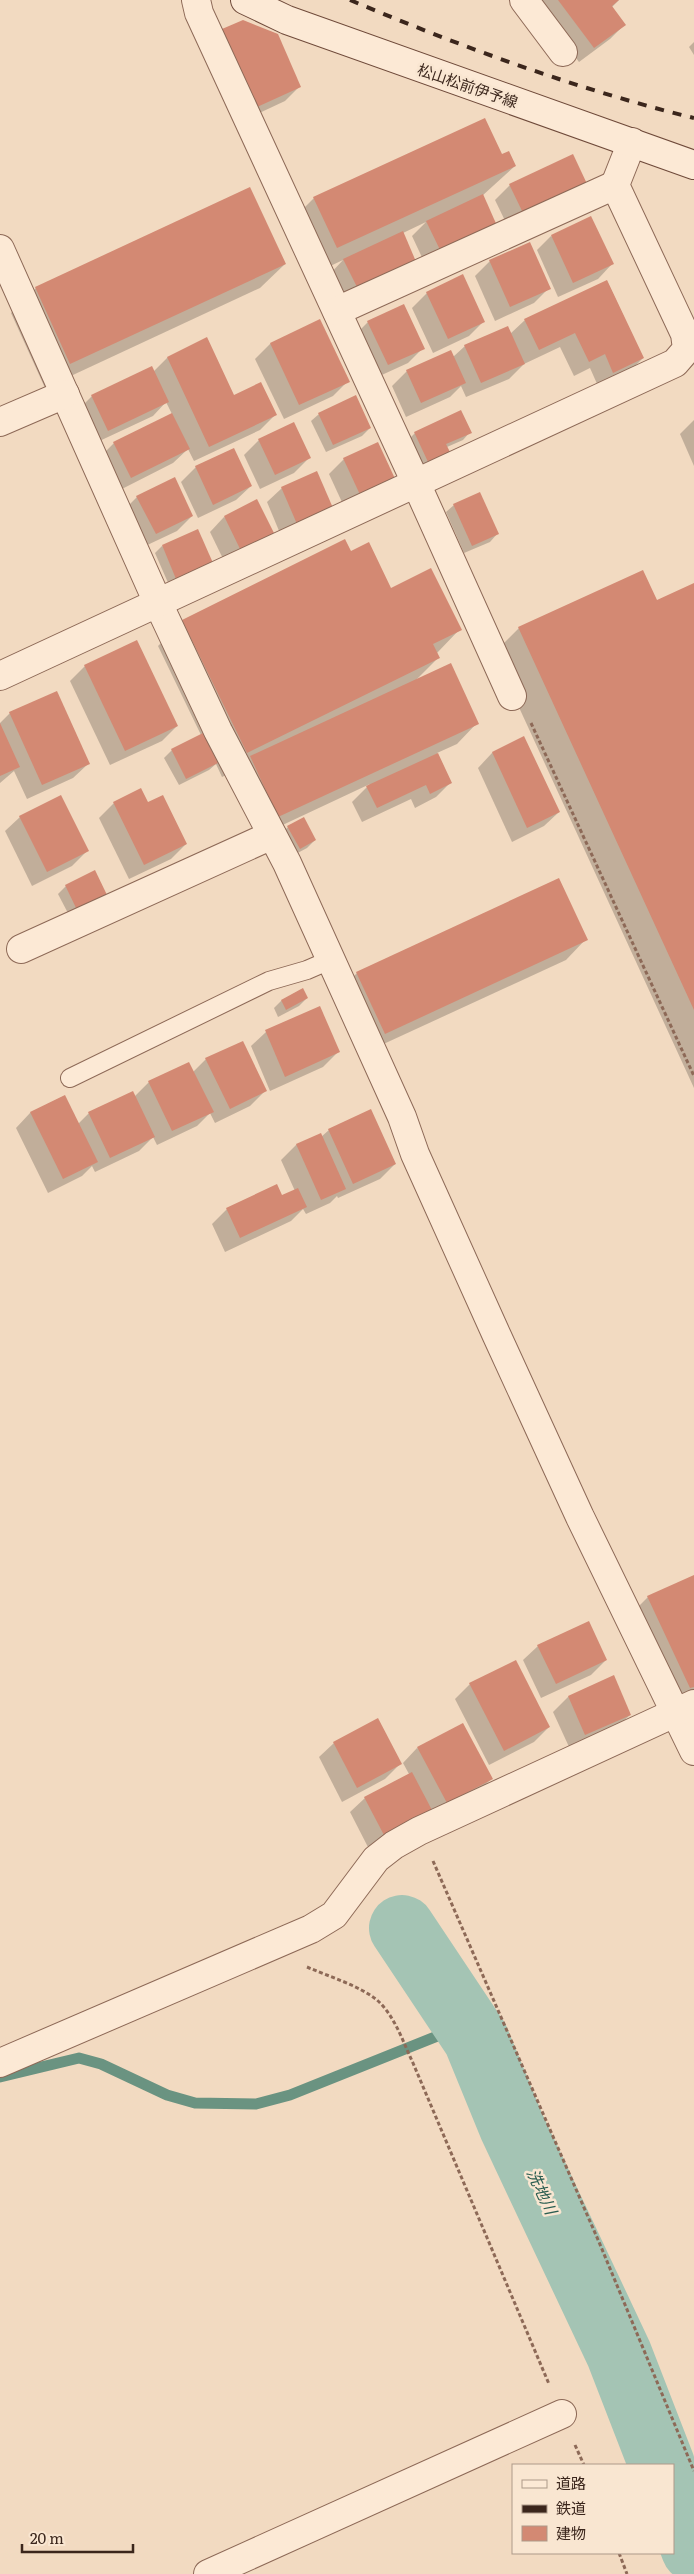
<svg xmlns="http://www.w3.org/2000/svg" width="694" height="2574" font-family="Literata,'Noto Sans JP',serif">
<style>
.shadow{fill:#0003}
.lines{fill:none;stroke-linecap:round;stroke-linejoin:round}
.stream{stroke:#6a9381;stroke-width:11}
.river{stroke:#a4c4b4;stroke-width:66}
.building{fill:#d38973}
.lane-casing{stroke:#8d6957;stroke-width:20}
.street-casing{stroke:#8d6957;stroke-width:30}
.secondary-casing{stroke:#6f4a3a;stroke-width:30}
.path{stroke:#8d6957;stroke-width:3;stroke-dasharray:4 2.5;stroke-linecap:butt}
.lane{stroke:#fce9d5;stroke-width:18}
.street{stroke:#fce9d5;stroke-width:28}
.secondary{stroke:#fce9d5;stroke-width:28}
.rail{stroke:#3b261c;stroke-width:4;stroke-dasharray:9 9;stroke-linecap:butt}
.labels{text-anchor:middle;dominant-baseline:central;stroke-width:5;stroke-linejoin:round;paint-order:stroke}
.street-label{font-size:15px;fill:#3b261c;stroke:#f9e6d1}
.water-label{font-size:16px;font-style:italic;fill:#2a5d50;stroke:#f9e6d1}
</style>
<rect width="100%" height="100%" fill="#f2dac1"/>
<g class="shadow">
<path d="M533,0H619L611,8L624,25L610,39L579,62Z"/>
<path d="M243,21L300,86L285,101L242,121L208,45L223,31Z"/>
<path d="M694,42V55L689,47Z"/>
<path d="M501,155L515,166L482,196L427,268L412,236L426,222L403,233L344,305L329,275L343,260L307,277L285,227L314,198Z"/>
<path d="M510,185L572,201L509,229L495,200Z"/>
<path d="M551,236L612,264L598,279L558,297L537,250Z"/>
<path d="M490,261L549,288L534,303L495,321L475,276Z"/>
<path d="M285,264L260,288L45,388L11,313L36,288Z"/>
<path d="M607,281L643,358L628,373L598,386L590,368L574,376L560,347L524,364L509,379L466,397L461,386L450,397L406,417L392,386L407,371L453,357L465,346L510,334L525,320Z"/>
<path d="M427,293L483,322L469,336L433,353L412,308Z"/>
<path d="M320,321L348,381L333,396L284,419L255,359L270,344Z"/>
<path d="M368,322L423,348L408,363L373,379L353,337Z"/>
<path d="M206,339L234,397L275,415L260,430L194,461L188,449L173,463L116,492L99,458L114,443L172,414L166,402L153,416L93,444L77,411L92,396L153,372L167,358Z"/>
<path d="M319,414L370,428L362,436L326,452L311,421Z"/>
<path d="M694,420V466L680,434Z"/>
<path d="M293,424L309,458L294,473L260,489L244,455L259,440Z"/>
<path d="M470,432L463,440L447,447L422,470L408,440L415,433Z"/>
<path d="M344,459L395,483L347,513L329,474Z"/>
<path d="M196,467L251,486L236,500L198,518L181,482Z"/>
<path d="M282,488L332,507L282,538L267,502Z"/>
<path d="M137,497L192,516L177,531L141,548L122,512Z"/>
<path d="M454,505L497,534L490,542L464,553L446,512Z"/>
<path d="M224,517L274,537L227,567L210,532Z"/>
<path d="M345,541L351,553L391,589L460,629L436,654L438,658L416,680L477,723L457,744L437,753L450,783L436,797L415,808L411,799L362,822L352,802L370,784L257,837L230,778L237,770L222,777L216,764L209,770L179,785L164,758L172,750L201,735L158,646L183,621Z"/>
<path d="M162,546L211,562L169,585L155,553Z"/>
<path d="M694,585V1088L494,653L519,628L657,602Z"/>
<path d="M85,666L177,726L162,741L110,765L70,681Z"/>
<path d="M10,713L88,764L73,778L27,799L14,771L0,783V723Z"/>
<path d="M524,738L559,812L544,826L512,842L478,768L492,753Z"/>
<path d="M114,803L147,804L186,844L171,859L129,879L99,818Z"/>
<path d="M20,817L87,851L72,866L32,886L5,831Z"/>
<path d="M288,827L315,840L307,848L292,856L281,834Z"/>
<path d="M94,872L105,895L70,917L58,894L66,886Z"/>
<path d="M586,939L566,960L364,1053L336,994L357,973Z"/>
<path d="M302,989L307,998L299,1006L278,1017L274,1008L281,1001Z"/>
<path d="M266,1032L338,1052L323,1067L270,1091L251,1046Z"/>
<path d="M206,1059L265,1091L250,1106L215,1123L210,1113L197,1126L157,1145L153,1137L139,1151L95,1172L92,1166L82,1176L48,1193L16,1128L30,1113L64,1096L78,1124L89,1113L134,1097L149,1082L193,1072Z"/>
<path d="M329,1130L395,1164L380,1179L338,1198L337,1196L330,1203L306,1214L303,1209L291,1221L225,1252L212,1224L227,1209L281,1197L295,1191L281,1160L296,1145L320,1135L321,1137Z"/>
<path d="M694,1576V1694L675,1702L633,1612L648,1597Z"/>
<path d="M538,1646L606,1660L591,1675L541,1698L523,1660Z"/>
<path d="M613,1677L630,1715L615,1729L570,1749L553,1712L568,1697Z"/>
<path d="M470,1684L549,1727L534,1742L489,1765L455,1699Z"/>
<path d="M334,1743L400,1764L385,1779L342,1802L319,1757Z"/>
<path d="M417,1748L491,1779L476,1794L370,1851L350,1812L365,1798L409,1774L403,1763Z"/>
</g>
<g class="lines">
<path class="stream" d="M0,2077L79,2058L101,2064L167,2095L195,2103L256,2104L290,2095L465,2025"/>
<g class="river">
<path d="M402,1928L476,2039L512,2127L619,2354L662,2465"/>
<path d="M673,2494L694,2549"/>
</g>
</g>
<g class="building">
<path d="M558,0H619L612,6L626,25L594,48Z"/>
<path d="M243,20L278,34L301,87L257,107L222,29Z"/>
<path d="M485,118L502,154L509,151L516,166L337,248L313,197Z"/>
<path d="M573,154L588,186L524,215L509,184Z"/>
<path d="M250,187L286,264L70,364L35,287Z"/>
<path d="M483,194L498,228L442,254L426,221Z"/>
<path d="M591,216L614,264L573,283L551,235Z"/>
<path d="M403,231L417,264L359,291L343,259Z"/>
<path d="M530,242L551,289L510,307L489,260Z"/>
<path d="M463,274L485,322L448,339L426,292Z"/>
<path d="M607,280L644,358L613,373L605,354L589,362L575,333L539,350L524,319Z"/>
<path d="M404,304L425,349L388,365L367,321Z"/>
<path d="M320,319L350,382L299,405L270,343Z"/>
<path d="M508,326L525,364L481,383L464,345Z"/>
<path d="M207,337L234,395L261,382L277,415L209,447L167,357Z"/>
<path d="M451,350L466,383L421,403L406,370Z"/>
<path d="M152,366L169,402L108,431L91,395Z"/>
<path d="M356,395L371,428L333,445L318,413Z"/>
<path d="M461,410L472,433L446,444L451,454L429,464L414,432Z"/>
<path d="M172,413L190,449L131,478L113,442Z"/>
<path d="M294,422L311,458L275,475L258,439Z"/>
<path d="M378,442L397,483L362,499L343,458Z"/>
<path d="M234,448L252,486L213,505L195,466Z"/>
<path d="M317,471L333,508L297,524L281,487Z"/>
<path d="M175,477L193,516L156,534L136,496Z"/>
<path d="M480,492L499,534L472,546L453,504Z"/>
<path d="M257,499L276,537L242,553L224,516Z"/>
<path d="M198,529L213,563L176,579L162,545Z"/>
<path d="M345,539L351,551L369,542L391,588L431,568L462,630L433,644L440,658L247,753L182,620Z"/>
<path d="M643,570L657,600L694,583V1010L518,627Z"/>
<path d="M137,640L178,726L125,751L84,665Z"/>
<path d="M451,663L479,724L278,817L250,756Z"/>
<path d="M57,691L90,764L42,785L9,712Z"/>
<path d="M0,723L20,767L0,776Z"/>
<path d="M203,733L218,763L186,779L171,749Z"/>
<path d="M524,736L560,812L527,828L492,752Z"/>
<path d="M438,753L452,783L430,794L426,785L377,808L366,786Z"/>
<path d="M141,788L148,802L163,795L187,844L144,865L113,802Z"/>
<path d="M61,795L89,851L47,872L19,816Z"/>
<path d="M304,817L316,840L300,849L287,826Z"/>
<path d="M95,870L107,895L77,910L65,885Z"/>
<path d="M559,878L588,940L385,1034L356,972Z"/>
<path d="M303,988L308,998L286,1010L281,1000Z"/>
<path d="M320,1006L340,1052L285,1077L265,1030Z"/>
<path d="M243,1041L267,1091L230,1109L205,1058Z"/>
<path d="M189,1062L214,1112L172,1131L148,1081Z"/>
<path d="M133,1091L155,1137L110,1158L88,1112Z"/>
<path d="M65,1095L98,1162L63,1179L30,1112Z"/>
<path d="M371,1109L396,1164L353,1184L328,1129Z"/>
<path d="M321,1133L346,1189L321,1200L296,1144Z"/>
<path d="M277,1184L282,1195L298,1188L307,1207L240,1238L226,1208Z"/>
<path d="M694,1575V1687L690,1688L647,1596Z"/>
<path d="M589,1621L607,1660L556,1684L537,1645Z"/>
<path d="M516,1660L550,1727L504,1751L469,1683Z"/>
<path d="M614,1675L631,1715L585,1735L568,1696Z"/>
<path d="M378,1718L402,1764L357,1788L333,1742Z"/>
<path d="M463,1723L493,1779L447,1803L417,1747Z"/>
<path d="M412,1772L433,1812L385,1837L364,1797Z"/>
</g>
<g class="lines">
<g class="lane-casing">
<path id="lane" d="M70,1078L269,981L307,970L330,960"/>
</g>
<g class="street-casing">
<g id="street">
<path d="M196,0L199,13L416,483L512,696"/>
<path d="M524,0L563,52"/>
<path d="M0,249L158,603L218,731L287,863L402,1117L415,1154L497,1336L580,1517L694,1751"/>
<path d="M337,311L615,185"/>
<path d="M0,422L65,394"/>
<path d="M0,676L675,363L687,349L685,334L615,185L632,142"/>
<path d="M21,949L272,835"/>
<path d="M0,2063L311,1929L334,1915L376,1859L394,1845L419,1831L694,1704"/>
<path d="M208,2574L562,2414"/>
</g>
</g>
<g class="secondary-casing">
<path id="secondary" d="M245,0L287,20L694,165"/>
</g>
<g class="path">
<path d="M531,723L694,1076"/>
<path d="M433,1861L599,2242L694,2471"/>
<path d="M307,1967C330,1977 358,1985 377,2000C395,2016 403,2042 413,2063L549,2384"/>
<path d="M575,2445L584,2465"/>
<path d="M619,2553L627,2574"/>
</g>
<use href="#lane" class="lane"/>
<use href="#street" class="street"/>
<use href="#secondary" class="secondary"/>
<path class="rail" d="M350,0C462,47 576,89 694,118"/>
</g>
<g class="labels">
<g class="street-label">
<text transform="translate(468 85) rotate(19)">松山松前伊予線</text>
</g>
<g class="water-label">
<text transform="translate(543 2191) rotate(65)">洗地川</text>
</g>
</g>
<rect x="512" y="2464" width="162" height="90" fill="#f9e6d1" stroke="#ad9989"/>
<rect x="522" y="2480" width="25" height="8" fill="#fce9d5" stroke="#ad9989"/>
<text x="556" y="2489" font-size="15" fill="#3b261c">道路</text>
<rect x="522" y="2505" width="25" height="8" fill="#3b261c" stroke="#ad9989"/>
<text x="556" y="2514" font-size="15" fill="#3b261c">鉄道</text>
<rect x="522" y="2526" width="25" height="15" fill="#d38973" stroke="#ad9989"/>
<text x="556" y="2539" font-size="15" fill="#3b261c">建物</text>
<path d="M22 2544v8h111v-8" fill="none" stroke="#3b261c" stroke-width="2.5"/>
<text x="30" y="2544" font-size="15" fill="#3b261c" stroke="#f9e6d1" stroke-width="4" paint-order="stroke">20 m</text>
</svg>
